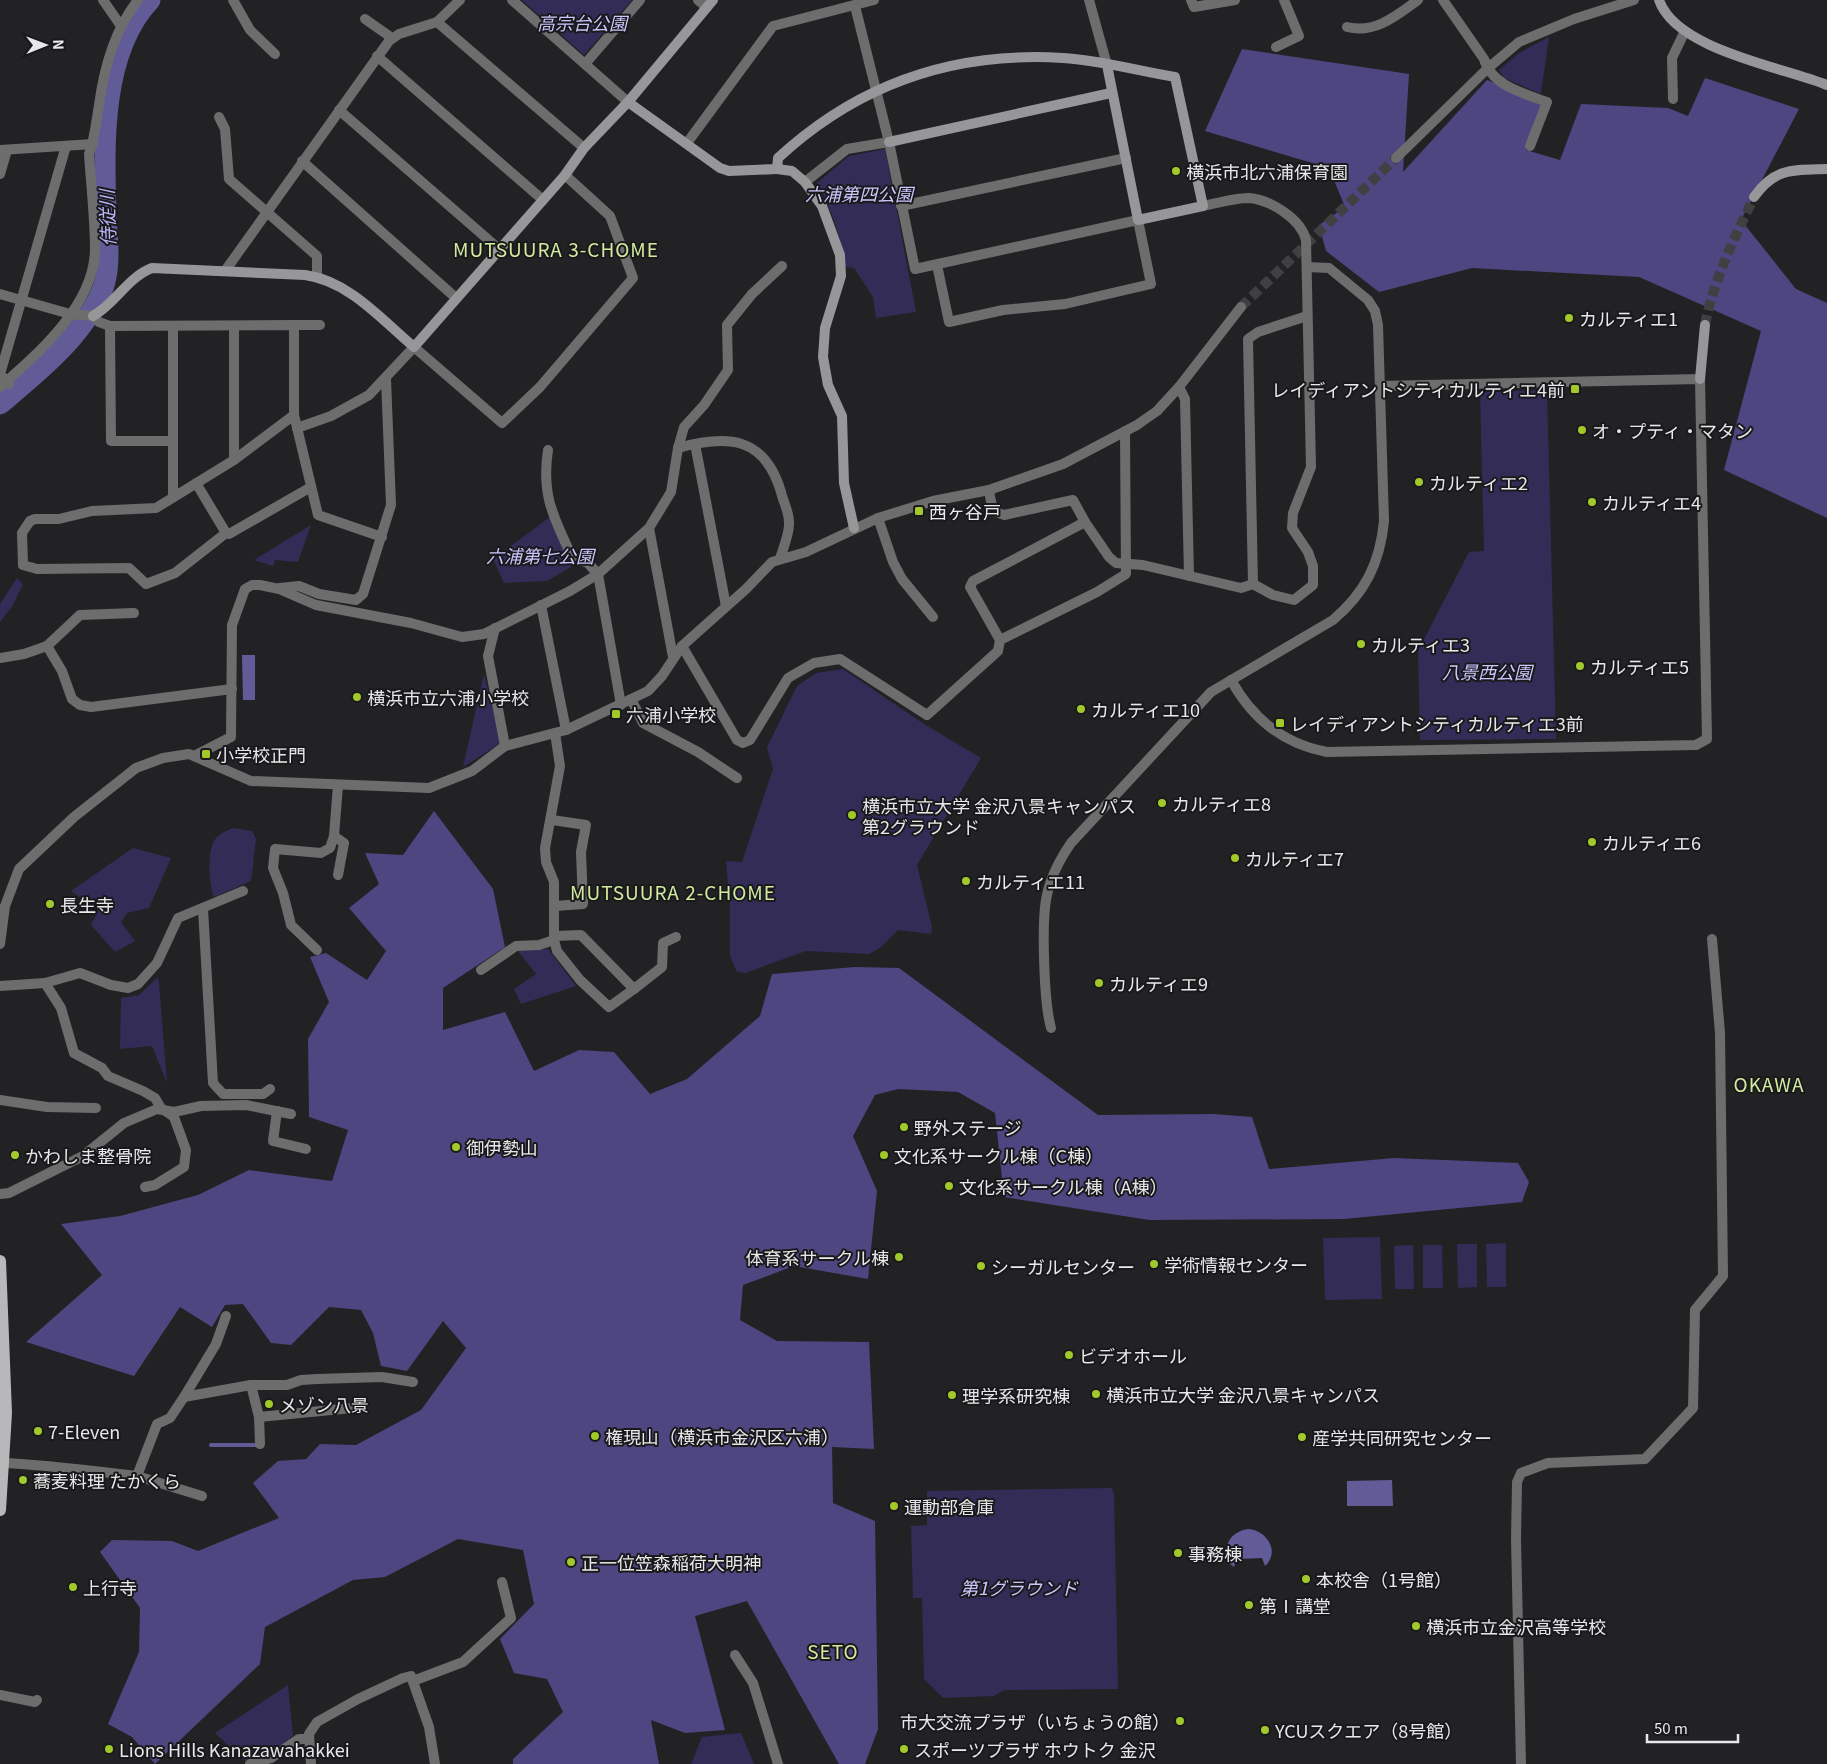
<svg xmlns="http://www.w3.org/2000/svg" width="1827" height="1764" font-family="Georgia,'Noto Sans JP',serif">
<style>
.green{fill:#322c57}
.forest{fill:#4d4680}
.water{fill:#615b97}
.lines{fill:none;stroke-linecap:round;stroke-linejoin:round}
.stream{stroke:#615b97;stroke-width:4}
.river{stroke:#615b97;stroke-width:21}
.street-tunnel{stroke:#404042;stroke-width:10;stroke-dasharray:10 5;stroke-linecap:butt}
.secondary-tunnel{stroke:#404042;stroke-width:10;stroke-dasharray:10 5;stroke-linecap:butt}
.street{stroke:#6d6d6e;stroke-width:10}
.secondary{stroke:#979799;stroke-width:10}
.primary{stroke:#b8b8bb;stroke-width:12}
.poi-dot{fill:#a1c92a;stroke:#19191b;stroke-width:2}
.labels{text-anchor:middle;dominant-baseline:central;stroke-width:4;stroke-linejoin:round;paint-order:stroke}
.park-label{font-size:18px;font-style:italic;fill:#cac7fd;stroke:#19191b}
.poi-label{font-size:18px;fill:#e8e8ea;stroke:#19191b;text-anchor:start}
.water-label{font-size:19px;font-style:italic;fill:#bab4fb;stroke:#19191b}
.neighbourhood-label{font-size:19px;letter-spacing:1px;fill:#d1ea9f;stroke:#19191b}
</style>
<rect width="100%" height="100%" fill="#222224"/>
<g class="green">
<path d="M522,0H632L584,55Z"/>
<path d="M1549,37L1541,94L1504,78L1499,70L1519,53Z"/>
<path d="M885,149L916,312L876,318L873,297L854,268L845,267C842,239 831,208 817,183L849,156Z"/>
<path d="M1547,390L1556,739L1420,740L1418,651L1469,552L1484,551L1480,392Z"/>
<path d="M550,517L576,564L547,581L504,583L493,559Z"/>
<path d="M311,525L298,562L275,560L273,566L254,560Z"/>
<path d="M17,578L23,584L13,605L0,622V604Z"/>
<path d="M843,669L924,724L981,758L917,865L932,927L931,934L898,930L880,948L869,954L806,951L745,973L737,972L730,956V905L726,861L742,862L773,769L767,747L797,686L816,673Z"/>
<path d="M484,674L501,743L463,767Z"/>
<path d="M234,828L252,831L256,839L251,881L214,897C209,885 207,853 214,841C218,834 227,830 234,828Z"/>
<path d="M133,848L171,858L149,908L127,913L121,922L135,941L115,952L91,925L99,910L71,891Z"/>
<path d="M548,949L576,986L521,1004L514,989L536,974L518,951Z"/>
<path d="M158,977L159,983L167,1083L152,1046L120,1049L121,998L139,995Z"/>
<path d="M1380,1237L1382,1299L1325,1300L1323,1238Z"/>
<path d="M1506,1243V1287H1487L1486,1244Z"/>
<path d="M1457,1244H1477V1287L1458,1288Z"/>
<path d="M1413,1245L1414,1289H1395L1394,1246Z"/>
<path d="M1423,1245H1442L1443,1288H1423Z"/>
<path d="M1112,1488L1114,1494L1118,1689L1004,1690L994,1696L943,1698L924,1679L922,1598H913L911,1526L927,1525V1491Z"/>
<path d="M288,1685L293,1736L269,1754L245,1761L215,1733Z"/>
<path d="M741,1733L754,1764H691L702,1737Z"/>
</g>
<g class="forest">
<path d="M1242,49L1409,74L1403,172L1487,80L1547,102L1526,150L1560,160L1581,104L1668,108L1688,116L1705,78L1799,109L1741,220L1796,289L1827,303V518L1724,470L1761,331L1639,277L1472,268L1379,292L1326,251L1319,225L1345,207L1329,168L1205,131Z"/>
<path d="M434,811L493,889L505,947L443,988V1030L505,1012L534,1071L579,1050L614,1052L650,1094L687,1079L760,1016L772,974L855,967L899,968L1098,1115L1214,1114L1252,1117L1269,1169L1394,1158L1518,1163L1529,1182L1522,1202L1344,1219L1149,1220L1004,1197L995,1113L958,1092L898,1089L875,1095L853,1136L877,1191L868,1279L794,1266L743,1285L740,1320L777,1341L869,1342L874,1449L832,1447L833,1503L875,1521L878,1729L865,1764H839L747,1601L695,1616L725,1730L685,1733L651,1720L659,1764H513V1759L563,1712L547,1679L514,1673L500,1639L534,1604L523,1550L458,1539L385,1577L353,1580L265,1627L260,1664L155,1764L132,1737L108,1724L139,1652L140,1608L100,1552L112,1540L172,1541L198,1551L279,1518L253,1483L278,1461L306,1459L320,1444L356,1445L421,1410L466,1348L443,1321L407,1371L381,1366L373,1333L361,1310L329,1307L291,1345L271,1343L243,1304L225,1305L212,1327L180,1307L134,1376L26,1342L102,1275L61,1224L120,1216L198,1195L249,1170L332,1181L348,1130L309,1117L308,1039L329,1002L310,957L326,953L367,980L386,951L349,908L379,884L365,853L403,855Z"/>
</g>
<g class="water">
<path d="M242,655H255V700H243Z"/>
<path d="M1392,1480L1393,1506H1347V1481Z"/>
<path d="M1248,1529C1266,1530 1281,1551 1265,1566L1262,1558L1237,1559L1234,1567L1230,1564C1222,1547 1229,1532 1248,1529Z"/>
</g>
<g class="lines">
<path class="stream" d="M211,1445H258"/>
<path class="river" d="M0,404C37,373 81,338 101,293C112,269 107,240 106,214C104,147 100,53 150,0"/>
<path class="street-tunnel" d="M1241,307L1396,158"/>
<path class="secondary-tunnel" d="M1705,325C1714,279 1734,239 1754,197"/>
<g class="street">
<path d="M103,0L121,26"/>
<path d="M233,0L250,30L275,54"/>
<path d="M512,0L628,102"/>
<path d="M698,0L706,7"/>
<path d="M1089,0L1107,65"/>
<path d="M1191,0L1194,7L1235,0"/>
<path d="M1443,0L1484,59C1492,86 1523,93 1547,102L1530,146"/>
<path d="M855,6L889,142L915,269L1138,220L1151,284L1065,304L1003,310L949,322L937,265"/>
<path d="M365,19L392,38"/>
<path d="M437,22L584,148"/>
<path d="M1347,27C1375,34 1396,16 1418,0"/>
<path d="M1276,47L1299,36L1284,0"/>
<path d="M377,56L543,200"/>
<path d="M585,64L640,0"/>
<path d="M1673,99L1672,58L1685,31"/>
<path d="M339,110L499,249"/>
<path d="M219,117L225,129L229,179L317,256V277"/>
<path d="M687,143L773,26L874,0"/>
<path d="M0,150L93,144"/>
<path d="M1396,158L1487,69L1519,42L1574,19L1634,0"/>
<path d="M302,161L456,298"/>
<path d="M0,174L7,150"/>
<path d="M805,182L847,149L889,142"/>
<path d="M901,206L1126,158"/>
<path d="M225,271L389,41L399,34L437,22L460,0"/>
<path d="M0,294L70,314L93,316L99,322L110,326L294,325V415L318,515L382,537"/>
<path d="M294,325H320"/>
<path d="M110,326L111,441H173"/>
<path d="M173,326V497"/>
<path d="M234,326V460"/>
<path d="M9,384L0,374L66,146"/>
<path d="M0,387C39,353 94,305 95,250C95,218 91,186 89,154C95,138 96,122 99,105C104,68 115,29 138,0"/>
<path d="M1179,387L1185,399L1189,576"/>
<path d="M297,428L331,416L369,395L414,347L502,423L540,387L633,278L610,216L565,175"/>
<path d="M695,444L726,606"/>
<path d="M678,448L684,427L704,405L728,370L727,325L752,294L782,266"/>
<path d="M548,450C541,496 554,518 573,559L587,562L598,574L621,705"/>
<path d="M196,483L226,533L175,573L146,584L129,568L37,569L23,565L22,533L30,521L35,519H59L92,511L156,508L234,460L294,415"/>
<path d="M989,490C991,502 991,512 1004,515L1073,500L1085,522L1109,557L1116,563L1143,565L1241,588L1253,584L1273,595L1294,600L1313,585V566L1308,552L1292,528L1293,513L1311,467L1306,240C1301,219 1271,200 1249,198C1235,198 1217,203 1203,206"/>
<path d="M878,518L893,562L902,579L933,617"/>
<path d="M649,528L673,657"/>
<path d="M226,533L229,534L311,487"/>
<path d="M1253,584L1248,339L1258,332L1307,316"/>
<path d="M280,588L299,586L319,594L356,600L363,594L391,505L386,379"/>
<path d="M541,605L566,730"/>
<path d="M495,628L488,656L505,746"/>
<path d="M1000,640L970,587L973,581L1085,522"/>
<path d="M47,646L80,615L134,613"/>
<path d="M682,646L737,740L743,743L750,740L788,678L814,663L840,659L927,715L998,651L1000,640L1097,592L1126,574L1125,431"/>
<path d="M0,658L24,654L47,646L62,671L72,699L80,705L91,707L232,689"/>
<path d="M1231,680C1252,718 1283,744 1327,752L1696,745L1707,739L1700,379L1380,386"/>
<path d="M632,701L643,723L698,752L737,778"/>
<path d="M196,755L231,737L232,625L245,589L252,585H260L279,589L316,605L411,623L462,637L484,634L570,591L598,574L649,528L671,492L678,448C728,434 765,437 781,492C783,501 789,512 789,522C790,533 783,548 780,559"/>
<path d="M552,820L586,825L581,852L583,904L555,906"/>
<path d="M334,836L344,843L338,875"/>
<path d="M203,909L213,1083L223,1094H263L270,1089"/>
<path d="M554,936L581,935L634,989L609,1007L580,980L557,951L554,940V882L546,862L545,848L560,766L555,733"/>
<path d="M0,944L5,906L19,869L74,817L136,768L163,758L189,754L251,781L429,788L472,771L505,746L566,730L648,691L662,676L682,646L746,589L772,562L806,552L878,518L933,501L989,490L1063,464L1137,425L1157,411L1179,387L1241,307"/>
<path d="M317,950L291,925L283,893L273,868L275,849L321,853L330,848L334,836L338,785"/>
<path d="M481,970L516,946L539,945L554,940"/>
<path d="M45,983L61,1008L74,1053L102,1068L108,1076L143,1091L155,1098L161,1108L174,1117L186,1150L184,1167L155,1185L145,1187"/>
<path d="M0,986L45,983L80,973L111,985L128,988L138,984L157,963L178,918L243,891"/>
<path d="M634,989L662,967L663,943L676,937"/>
<path d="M1051,1028C1044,1003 1041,920 1047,895C1051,875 1060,859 1071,843L1211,692L1333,620C1365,593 1380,563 1384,521L1378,325L1375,311L1368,300L1329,268L1307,267"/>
<path d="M0,1100L47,1107L96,1108"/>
<path d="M277,1111L273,1141L306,1149"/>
<path d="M0,1194L9,1193L83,1156L124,1123L157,1109L174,1112L201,1106L246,1105L291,1114"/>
<path d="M251,1385L259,1417L352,1408"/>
<path d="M184,1397L216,1344L226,1316"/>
<path d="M259,1417L260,1444"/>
<path d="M4,1463C49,1465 93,1471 137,1476L157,1424L170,1418L184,1397L251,1385H287L301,1380L317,1379L382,1377L413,1382"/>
<path d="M137,1476L202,1496"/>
<path d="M735,1655L753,1683L778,1764"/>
<path d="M413,1681L463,1662L511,1618L502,1582"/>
<path d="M0,1695L35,1702L37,1700"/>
<path d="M250,1764L271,1758L299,1739H309"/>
<path d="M311,1764L309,1734L317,1722L358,1699L403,1678L411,1676L429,1727L435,1764"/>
<path d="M1521,1764L1516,1539L1517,1482L1521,1473L1548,1463L1645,1459L1693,1408L1695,1310L1723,1276L1720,1033L1712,939"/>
</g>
<g class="secondary">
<path d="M1659,0C1676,50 1783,67 1827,85"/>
<path d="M628,102L720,168L729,171L777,169L778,158C859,83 953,51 1063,58C1100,60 1138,71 1175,77L1203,206L1138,220L1107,65"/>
<path d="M889,142L1111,93"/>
<path d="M777,169L792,171L805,182L822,206L840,255L841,276L825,328L823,357L828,385L842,416L844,483L854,528"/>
<path d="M1754,197C1775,167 1794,170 1827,169"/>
<path d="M93,316C115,304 128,277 152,268L305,275C349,281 381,319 414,347L565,175L584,148L628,102L713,0"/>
<path d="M1700,379L1705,325"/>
</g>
<path class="primary" d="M0,1261L6,1413L0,1510"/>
</g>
<g class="poi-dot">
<circle cx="1176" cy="171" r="5"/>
<circle cx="1569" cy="318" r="5"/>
<rect x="1570" y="384" width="10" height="10" rx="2.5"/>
<circle cx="1582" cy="430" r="5"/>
<circle cx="1419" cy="482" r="5"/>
<circle cx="1592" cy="502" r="5"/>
<rect x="914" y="506" width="10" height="10" rx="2.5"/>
<circle cx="1361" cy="644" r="5"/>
<circle cx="1580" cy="666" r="5"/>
<circle cx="357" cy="697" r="5"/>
<circle cx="1081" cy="709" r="5"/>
<rect x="611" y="709" width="10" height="10" rx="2.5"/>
<rect x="1275" y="718" width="10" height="10" rx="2.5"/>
<rect x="201" y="749" width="10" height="10" rx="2.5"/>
<circle cx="1162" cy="803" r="5"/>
<circle cx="852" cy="815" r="5"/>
<circle cx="1592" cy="842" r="5"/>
<circle cx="1235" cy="858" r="5"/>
<circle cx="966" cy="881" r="5"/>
<circle cx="50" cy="904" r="5"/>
<circle cx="1099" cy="983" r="5"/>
<circle cx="904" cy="1127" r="5"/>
<circle cx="456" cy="1147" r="5"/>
<circle cx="15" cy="1155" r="5"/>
<circle cx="884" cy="1155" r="5"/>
<circle cx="949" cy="1186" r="5"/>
<circle cx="899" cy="1257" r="5"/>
<circle cx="1154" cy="1264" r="5"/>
<circle cx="981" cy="1266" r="5"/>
<circle cx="1069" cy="1355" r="5"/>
<circle cx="1096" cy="1394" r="5"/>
<circle cx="952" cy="1395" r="5"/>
<circle cx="269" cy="1404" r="5"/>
<circle cx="38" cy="1431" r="5"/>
<circle cx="595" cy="1436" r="5"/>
<circle cx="1302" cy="1437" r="5"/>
<circle cx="23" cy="1480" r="5"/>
<circle cx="894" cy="1506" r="5"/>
<circle cx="1178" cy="1553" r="5"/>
<circle cx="571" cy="1562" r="5"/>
<circle cx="1306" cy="1579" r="5"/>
<circle cx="73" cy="1587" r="5"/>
<circle cx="1249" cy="1605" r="5"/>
<circle cx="1416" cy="1626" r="5"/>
<circle cx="1180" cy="1721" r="5"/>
<circle cx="1265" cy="1730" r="5"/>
<circle cx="109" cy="1749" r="5"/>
<circle cx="904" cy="1749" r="5"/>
</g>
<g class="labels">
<g class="park-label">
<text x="582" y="22">高宗台公園</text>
<text x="859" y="193">六浦第四公園</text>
<text x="540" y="555">六浦第七公園</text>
<text x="1487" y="671">八景西公園</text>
<text x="1019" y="1587">第1グラウンド</text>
</g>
<g class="poi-label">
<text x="1186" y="171">横浜市北六浦保育園</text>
<text x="1579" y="318">カルティエ1</text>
<text x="1565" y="389" text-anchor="end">レイディアントシティカルティエ4前</text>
<text x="1592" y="430">オ・プティ・マタン</text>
<text x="1429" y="482">カルティエ2</text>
<text x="1602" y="502">カルティエ4</text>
<text x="929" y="511">西ヶ谷戸</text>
<text x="1371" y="644">カルティエ3</text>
<text x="1590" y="666">カルティエ5</text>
<text x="367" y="697">横浜市立六浦小学校</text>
<text x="1091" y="709">カルティエ10</text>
<text x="626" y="714">六浦小学校</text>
<text x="1290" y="723">レイディアントシティカルティエ3前</text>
<text x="216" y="754">小学校正門</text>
<text x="1172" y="803">カルティエ8</text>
<text x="862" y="805">横浜市立大学 金沢八景キャンパス<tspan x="862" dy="21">第2グラウンド</tspan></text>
<text x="1602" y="842">カルティエ6</text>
<text x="1245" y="858">カルティエ7</text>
<text x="976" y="881">カルティエ11</text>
<text x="60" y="904">長生寺</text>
<text x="1109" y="983">カルティエ9</text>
<text x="914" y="1127">野外ステージ</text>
<text x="466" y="1147">御伊勢山</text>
<text x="25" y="1155">かわしま整骨院</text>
<text x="894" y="1155">文化系サークル棟（C棟）</text>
<text x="959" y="1186">文化系サークル棟（A棟）</text>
<text x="889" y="1257" text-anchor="end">体育系サークル棟</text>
<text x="1164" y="1264">学術情報センター</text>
<text x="991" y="1266">シーガルセンター</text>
<text x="1079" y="1355">ビデオホール</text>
<text x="1106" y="1394">横浜市立大学 金沢八景キャンパス</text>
<text x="962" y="1395">理学系研究棟</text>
<text x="279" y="1404">メゾン八景</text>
<text x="48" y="1431">7-Eleven</text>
<text x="605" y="1436">権現山（横浜市金沢区六浦）</text>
<text x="1312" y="1437">産学共同研究センター</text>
<text x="33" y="1480">蕎麦料理 たかくら</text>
<text x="904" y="1506">運動部倉庫</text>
<text x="1188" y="1553">事務棟</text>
<text x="581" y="1562">正一位笠森稲荷大明神</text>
<text x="1316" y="1579">本校舎（1号館）</text>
<text x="83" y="1587">上行寺</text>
<text x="1259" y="1605">第Ⅰ講堂</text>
<text x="1426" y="1626">横浜市立金沢高等学校</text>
<text x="1170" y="1721" text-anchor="end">市大交流プラザ（いちょうの館）</text>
<text x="1275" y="1730">YCUスクエア（8号館）</text>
<text x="119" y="1749">Lions Hills Kanazawahakkei</text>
<text x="914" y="1749">スポーツプラザ ホウトク 金沢</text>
</g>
<g class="water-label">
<text transform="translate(106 218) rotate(-92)">侍従川</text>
</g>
<g class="neighbourhood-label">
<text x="556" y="248">MUTSUURA 3-CHOME</text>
<text x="673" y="891">MUTSUURA 2-CHOME</text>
<text x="1769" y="1083">OKAWA</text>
<text x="833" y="1650">SETO</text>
</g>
</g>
<g transform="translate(45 45) rotate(89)" stroke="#19191b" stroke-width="4" paint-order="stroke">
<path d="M0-4L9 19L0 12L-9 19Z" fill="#e8e8ea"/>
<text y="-8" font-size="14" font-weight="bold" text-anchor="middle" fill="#e8e8ea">N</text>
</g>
<path d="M1647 1734v8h91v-8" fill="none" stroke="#e8e8ea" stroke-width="2.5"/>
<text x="1654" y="1734" font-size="15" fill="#e8e8ea" stroke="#19191b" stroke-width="4" paint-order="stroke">50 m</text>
</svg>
